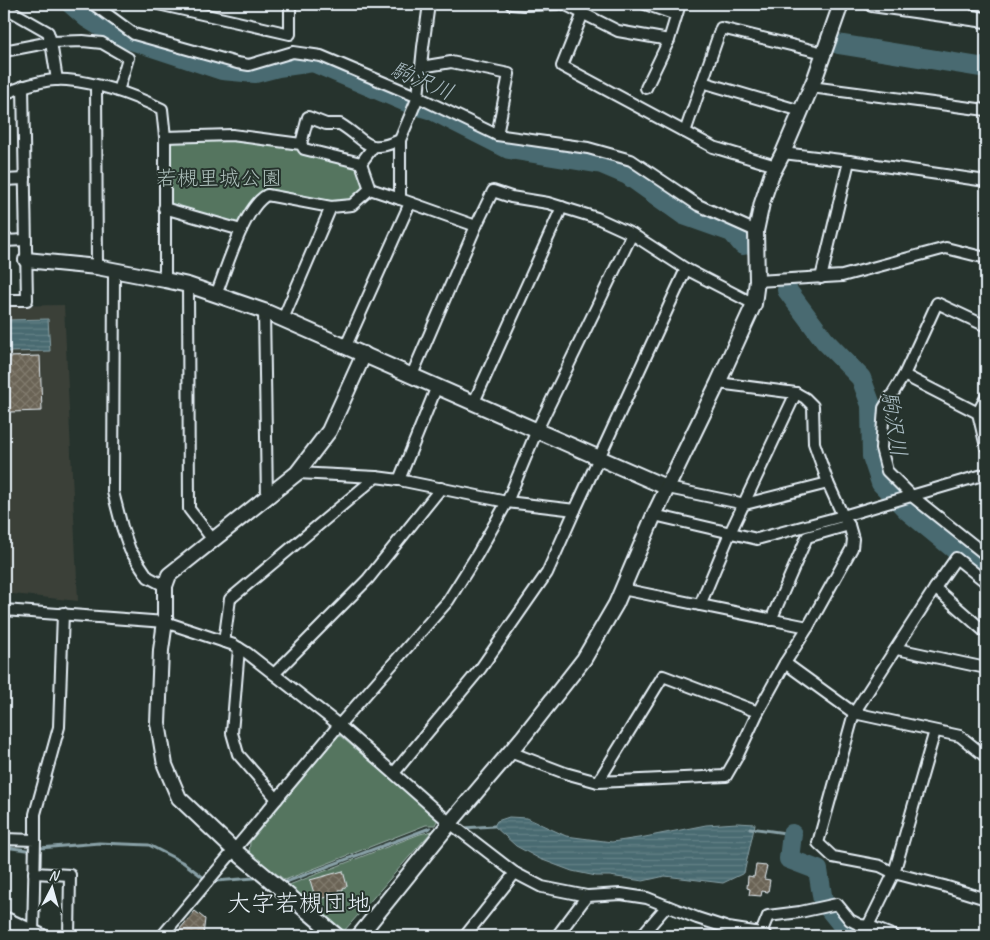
<svg xmlns="http://www.w3.org/2000/svg" width="990" height="940" font-family="Caveat,'Klee One',sans-serif">
<style>
.built{fill:#3b4139}
.park{fill:#54755f;stroke:#9eb3ac}
.water{fill:url(#water-rules);stroke:#89a1a7}
.lines{fill:none;stroke-linecap:round;stroke-linejoin:round}
.stream{stroke:#89a1a7;stroke-width:3}
.river{stroke:#4a6b71;stroke-width:20}
.building{fill:url(#building-cross-hatch);stroke:#e8f1f8}
.street-casing{stroke:#e8f1f8;stroke-width:14}
.secondary-casing{stroke:#e8f1f8;stroke-width:18}
.street{stroke:#26332d;stroke-width:10}
.secondary{stroke:#26332d;stroke-width:14}
.labels{text-anchor:middle;dominant-baseline:central;stroke-width:4;stroke-linejoin:round;paint-order:stroke}
.park-label{font-size:21px;fill:#adbfbb;stroke:#26332d}
.water-label{font-size:22px;font-style:italic;fill:#a9bbc2;stroke:#26332d}
.quarter-label{font-size:24px;fill:#e8f1f8;stroke:#26332d}
</style>
<defs>
<pattern id="water-rules" width="6" height="5" patternUnits="userSpaceOnUse" patternTransform="scale(1.25)"><rect width="6" height="5" fill="#4a6b71"/><path d="M0 2.5h6" fill="none" stroke="#648186"/></pattern>
<pattern id="building-cross-hatch" width="8" height="8" patternUnits="userSpaceOnUse" patternTransform="scale(1.25)"><rect width="8" height="8" fill="#6b6354"/><path d="M0 0l8 8M0 8l8-8" fill="none" stroke="#807a6d"/></pattern>
</defs>
<rect width="100%" height="100%" fill="#26332d"/>
<filter id="ink" filterUnits="userSpaceOnUse"><feTurbulence type="fractalNoise" baseFrequency=".02" numOctaves="2"/><feDisplacementMap in="SourceGraphic" scale="10" xChannelSelector="R" yChannelSelector="G"/><feConvolveMatrix kernelMatrix="1 2 1 2 8 2 1 2 1" color-interpolation-filters="sRGB"/></filter>
<g filter="url(#ink)">
<path class="built" d="M64,305L78,601L4,593V306Z"/>
<g class="park">
<path d="M170,137L268,141L361,163L367,184L354,202L329,204L262,191L244,223L236,226L169,206Z"/>
<path d="M339,735L438,819L435,825H426L285,880L249,853L250,842Z"/>
<path d="M432,831L344,931L289,885L420,834Z"/>
</g>
<g class="water">
<path d="M48,319L50,351L8,352L7,320Z"/>
<path d="M509,817L527,818L566,836L612,842L645,837L706,825L737,823L755,824L744,873L723,883L665,876L643,881L610,876H596L572,871L540,859L516,846L494,826L497,821Z"/>
</g>
<g class="lines">
<g class="stream">
<path d="M463,828L494,826"/>
<path d="M750,828L792,834"/>
<path d="M4,847L27,850"/>
<path d="M40,848L99,843L149,845L184,863L204,878"/>
<path d="M216,881L254,878"/>
<path d="M286,882L430,828"/>
</g>
<g class="river">
<path d="M71,4L87,18L113,34L222,70L255,73L278,67L313,62L409,103L432,110L509,149L602,164L628,175L684,215L732,232L743,245"/>
<path d="M838,44L986,68"/>
<path d="M787,290L825,341L861,378L871,405L872,456L881,483L908,511L986,575"/>
<path d="M792,834L789,859L818,870L823,901L847,931L864,936"/>
</g>
</g>
<g class="building">
<path d="M40,356L42,411L10,412L8,357Z"/>
<path d="M756,865L767,866L764,879L770,880L768,892L762,891L761,896L749,895L750,889L747,888L748,876L754,877Z"/>
<path d="M343,871L347,886L343,888V890H339L340,894L316,900L310,880Z"/>
<path d="M195,911L205,919L203,936H174Z"/>
</g>
<g class="lines">
<g class="street-casing">
<g id="street">
<path d="M93,4L134,34L237,63L249,65L293,52L321,56L418,97L497,135L509,74L451,62L421,67"/>
<path d="M158,4L290,34V4"/>
<path d="M429,4L423,47L418,97L400,140V199L476,226L493,191L511,197L548,203L597,218L632,234L686,269L754,304"/>
<path d="M511,4L523,5L559,4"/>
<path d="M564,4L618,31L669,40"/>
<path d="M645,4L676,15"/>
<path d="M4,7L48,32L51,42L83,41L102,43L128,58L118,91"/>
<path d="M583,13L562,66L713,147L776,166"/>
<path d="M964,17L966,4"/>
<path d="M4,51L51,42L57,80"/>
<path d="M702,82L801,111"/>
<path d="M96,86L97,267"/>
<path d="M811,87L986,110"/>
<path d="M646,88L669,40L680,4"/>
<path d="M4,94C23,86 46,78 67,80C100,83 133,95 162,109L165,137V280"/>
<path d="M685,132L721,28L824,53"/>
<path d="M497,135L588,148L631,160L698,205L756,231"/>
<path d="M165,137L232,135L301,144L304,149L361,163L373,147"/>
<path d="M301,144L308,117L326,124H340C368,141 365,155 400,140"/>
<path d="M783,153L849,161L986,181"/>
<path d="M361,163L370,189"/>
<path d="M4,180L25,179"/>
<path d="M331,207L352,205L370,189L400,199"/>
<path d="M164,208L241,230"/>
<path d="M4,241L26,240"/>
<path d="M114,271L113,492L122,527L130,550L148,577L165,586"/>
<path d="M821,278L849,161"/>
<path d="M757,281L842,276L946,248L986,258"/>
<path d="M188,285L189,509L213,540"/>
<path d="M216,295C226,270 244,207 267,195L331,207L283,319"/>
<path d="M4,300H27L23,86"/>
<path d="M264,311L267,499"/>
<path d="M345,348L410,203"/>
<path d="M412,375L476,226"/>
<path d="M904,375L884,408L881,448L887,471L912,496L986,555"/>
<path d="M986,397L978,413L986,447"/>
<path d="M474,402L562,207"/>
<path d="M978,413L904,375L937,303L986,326"/>
<path d="M297,473L376,477L399,480L507,502L575,510L547,573L481,668L394,773"/>
<path d="M399,480L437,386"/>
<path d="M668,488L745,504L828,483"/>
<path d="M575,510L686,269"/>
<path d="M654,515L757,539L843,516L986,474"/>
<path d="M986,582L956,558L935,588L854,713L818,843L833,857L880,866L894,873L944,886L986,899"/>
<path d="M935,588L984,631"/>
<path d="M622,589L808,627"/>
<path d="M700,605L730,533L796,393"/>
<path d="M4,610L165,622L234,645L247,653L339,725L450,823L515,873L542,887L587,896"/>
<path d="M771,620L807,537L849,525"/>
<path d="M224,642L230,599L376,477"/>
<path d="M239,648L232,733L238,754L277,799"/>
<path d="M897,649L986,668"/>
<path d="M785,663L854,713L960,736L986,757"/>
<path d="M274,674L368,579L441,488"/>
<path d="M510,752L565,773L598,782L726,776L737,757L758,712L785,663L808,627L852,548L853,539L849,525L843,516L828,483L814,443L813,406L805,398L796,393L718,383"/>
<path d="M598,782L663,676L758,712"/>
<path d="M4,839L35,840L33,936"/>
<path d="M35,840V814L59,727L63,613"/>
<path d="M34,873L70,875L69,936"/>
<path d="M761,933L768,916L800,912L837,904L850,920L860,925L869,926L894,936"/>
<path d="M162,936L339,725L448,601L477,555L507,502L537,430L632,234"/>
<path d="M465,936L515,873"/>
<path d="M557,936L587,896L621,894L647,898L697,918L728,928L761,933L767,936"/>
<path d="M641,936L667,906"/>
<path d="M863,936L894,873L935,731"/>
</g>
</g>
<g class="secondary-casing">
<g id="secondary">
<path d="M872,4L986,20"/>
<path d="M26,260L97,267L165,280L188,285L264,311L668,488"/>
<path d="M4,919L41,936"/>
<path d="M337,936L234,850L179,798L165,765L158,723L161,650L165,622V586L169,575L297,473L329,431L364,354"/>
<path d="M359,936L450,823L523,737L584,659L616,604L654,515L718,383L754,304L757,281L756,231L762,203L771,176L783,153L815,78L841,4"/>
</g>
</g>
<use href="#street" class="street"/>
<use href="#secondary" class="secondary"/>
</g>
</g>
<g class="labels">
<g class="park-label">
<text x="219" y="178">若槻里城公園</text>
</g>
<g class="water-label">
<text transform="translate(422 81) rotate(23)">駒沢川</text>
<text transform="translate(894 424) rotate(81)">駒沢川</text>
</g>
<g class="quarter-label">
<text x="299" y="903">大字若槻団地</text>
</g>
</g>
<rect width="990" height="940" fill="none" stroke="#26332d" stroke-width="20"/>
<rect x="10" y="10" width="970" height="920" fill="none" stroke="#e8f1f8" stroke-width="2" filter="url(#ink)"/>
<g transform="translate(52 888) rotate(6)" stroke="#26332d" stroke-width="4" paint-order="stroke">
<path d="M0-4L9 19L0 12L-9 19Z" fill="#e8f1f8"/>
<text y="-8" font-size="14" font-weight="bold" text-anchor="middle" fill="#e8f1f8">N</text>
</g>
</svg>
